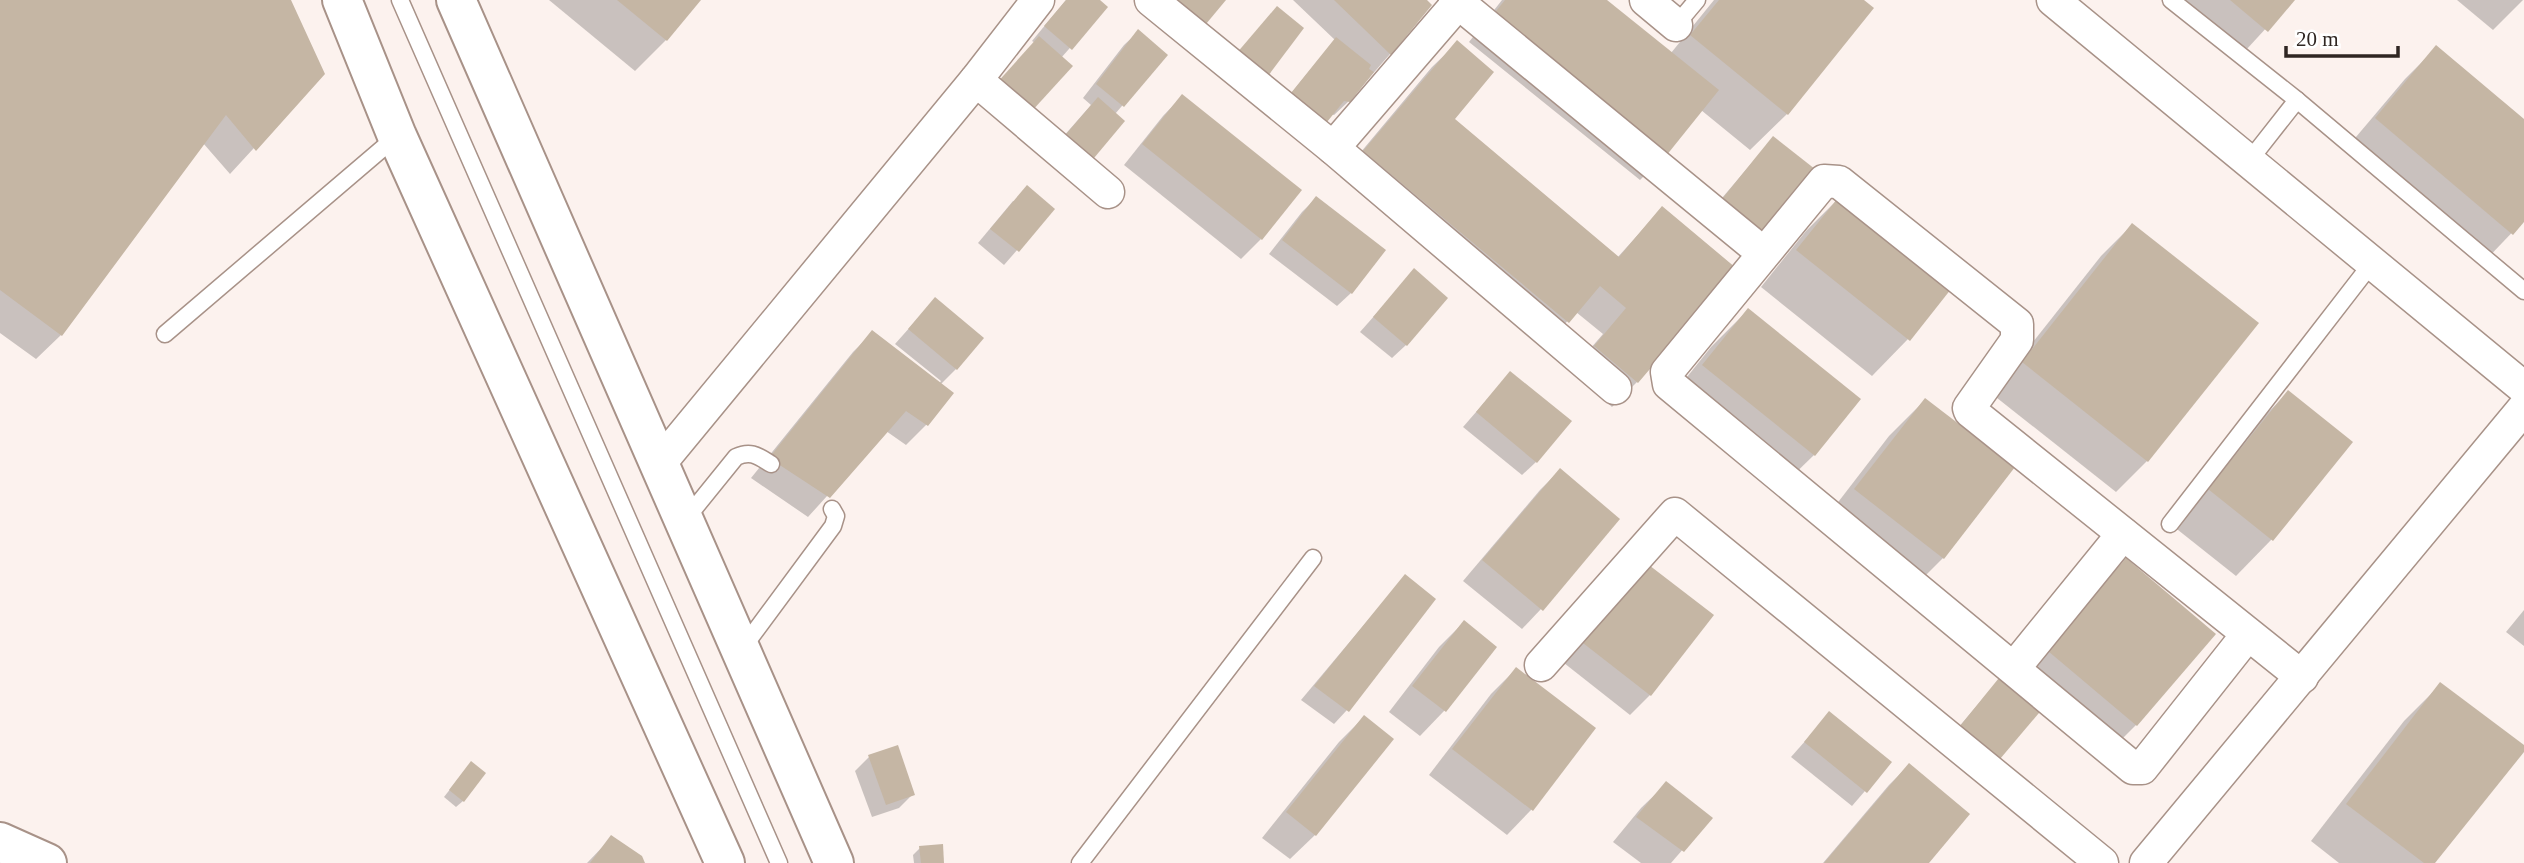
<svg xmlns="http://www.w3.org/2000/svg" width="2524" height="863" font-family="'Times New Roman',serif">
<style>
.shadow{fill:#0003}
.building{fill:#c5b6a4}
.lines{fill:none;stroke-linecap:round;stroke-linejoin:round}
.service-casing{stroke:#a89288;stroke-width:19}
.minor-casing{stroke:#a89288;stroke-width:35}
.tertiary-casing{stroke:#a89288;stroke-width:42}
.primary-casing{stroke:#a89288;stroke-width:42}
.service{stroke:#fff;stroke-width:16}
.minor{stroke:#fff;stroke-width:32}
.tertiary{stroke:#fff;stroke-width:38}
.primary{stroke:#fff;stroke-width:38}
</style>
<rect width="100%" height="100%" fill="#fcf2ee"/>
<g class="shadow">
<path d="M0,0H289L323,73L230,174L203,143L61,335L36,359L0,333Z"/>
<path d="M549,0H699L666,40L635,71Z"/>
<path d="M1066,0H1097L1106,7L1061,58L1032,41Z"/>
<path d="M1293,0H1424L1390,54L1349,101L1334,115L1331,114L1312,134L1279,108L1335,40Z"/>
<path d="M1502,0H1604L1671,53L1714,0H1861L1872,9L1787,114L1750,150L1701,110L1665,155L1640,180L1469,42Z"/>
<path d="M2162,0H2292L2235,62Z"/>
<path d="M2457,0H2523L2493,30Z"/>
<path d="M1138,32L1166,55L1115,114L1048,154L1091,105L1083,98L1124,45Z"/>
<path d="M1457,43L1453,119L1617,258L1662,208L1637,382L1612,407L1571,371L1603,334L1576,312L1543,347L1340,177L1432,67Z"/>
<path d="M2436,48L2524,121V220L2481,265L2345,150L2405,79Z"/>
<path d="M1182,96L1261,239L1241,259L1124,165L1163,116Z"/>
<path d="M1773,138L1749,255L1705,218Z"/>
<path d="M1842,195L1908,339L1872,376L1761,287L1806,231Z"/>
<path d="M1316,198L1351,293L1337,306L1269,254L1302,212Z"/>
<path d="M1013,201L1052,210L1004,265L978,243Z"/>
<path d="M2132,225L2147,461L2116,492L1992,394L2101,256Z"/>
<path d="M1414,271L1406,345L1392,358L1360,332Z"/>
<path d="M935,299L956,369L940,385L951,394L926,425L906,445L886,431L808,517L751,478L853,352L873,332L939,384L941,381L895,344Z"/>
<path d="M1748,310L1814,455L1777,491L1667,402L1711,347Z"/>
<path d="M1510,373L1536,462L1522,475L1463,427Z"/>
<path d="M2288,392L2272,539L2236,576L2173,526L2252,429Z"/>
<path d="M1925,400L1943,558L1907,594L1819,527L1889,436Z"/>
<path d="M1560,470L1541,609L1522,629L1463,581L1540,490Z"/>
<path d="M2126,560L2213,634L2136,725L2099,762L2038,710L1985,772L1947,741L1990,690Z"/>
<path d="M1405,576L1347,710L1334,724L1301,700Z"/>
<path d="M1626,584L1712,616L1650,695L1630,715L1564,663Z"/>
<path d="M2524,610V646L2506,632Z"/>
<path d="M1464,622L1495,647L1444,711L1420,736L1389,712L1439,647Z"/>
<path d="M1516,669L1593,729L1531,810L1507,835L1429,775L1491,694Z"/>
<path d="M2440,685L2524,749L2433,863H2339L2311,841L2404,721Z"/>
<path d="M1830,713L1890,762L1852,806L1791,757Z"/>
<path d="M1364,717L1315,835L1290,859L1262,838L1339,742Z"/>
<path d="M869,757L913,794L899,808L872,817L855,771Z"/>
<path d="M1909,765L1927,863H1823L1889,785Z"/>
<path d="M465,770L463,801L456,807L444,797Z"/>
<path d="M1666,784L1710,818L1671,863H1641L1613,842L1641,808Z"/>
<path d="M612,837L643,863H587Z"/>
<path d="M920,848L943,863H914L913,855Z"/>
</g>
<g class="building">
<path d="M0,0H291L325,74L256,151L226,115L62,336L0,290Z"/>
<path d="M617,0H701L667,41Z"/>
<path d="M1066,0H1100L1108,7L1072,50L1044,26Z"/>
<path d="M1177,0H1226L1206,24Z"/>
<path d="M1334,0H1427L1432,5L1391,55Z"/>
<path d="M1505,0H1607L1719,90L1666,156L1492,16Z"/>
<path d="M1719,0H1864L1874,8L1788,115L1690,35Z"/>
<path d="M2230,0H2295L2268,32Z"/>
<path d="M1277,6L1304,28L1265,80L1236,54Z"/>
<path d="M1138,29L1168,55L1124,107L1096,84Z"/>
<path d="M1039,36L1073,66L1031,112L995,85Z"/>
<path d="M1336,37L1371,65L1369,69L1374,72L1350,102L1344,101L1327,122L1291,93Z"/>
<path d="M1457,40L1494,72L1455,119L1619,257L1662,206L1736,268L1638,383L1594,346L1626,308L1600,286L1569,323L1363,151Z"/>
<path d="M2436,45L2524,119V222L2513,235L2375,118Z"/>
<path d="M1182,94L1302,190L1262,240L1142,144Z"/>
<path d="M1098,97L1125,121L1089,164L1061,140Z"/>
<path d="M1773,136L1820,173L1764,242L1718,204Z"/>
<path d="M1027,185L1055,209L1019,252L990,229Z"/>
<path d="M1842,193L1955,284L1910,341L1796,250Z"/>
<path d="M1316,196L1386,250L1352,294L1282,240Z"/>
<path d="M2132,223L2259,323L2148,462L2022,362Z"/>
<path d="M1414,268L1448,298L1407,346L1373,317Z"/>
<path d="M935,297L984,338L957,370L908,329Z"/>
<path d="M1748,308L1861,399L1815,456L1702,365Z"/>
<path d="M872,330L954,393L928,426L906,411L830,498L769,458Z"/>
<path d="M1510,371L1572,421L1537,463L1476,412Z"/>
<path d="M2288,390L2353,442L2273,541L2208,489Z"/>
<path d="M1925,398L2015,467L1944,559L1854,489Z"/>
<path d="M1560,468L1620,519L1543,611L1482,560Z"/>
<path d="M2126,558L2216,634L2137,726L2048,651Z"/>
<path d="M1645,562L1714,615L1651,696L1583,643Z"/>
<path d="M1405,574L1436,599L1349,712L1314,686Z"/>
<path d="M1464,620L1497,647L1446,712L1412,686Z"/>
<path d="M1516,667L1596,728L1533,811L1452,749Z"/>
<path d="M2003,673L2044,707L2000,759L1960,726Z"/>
<path d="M2440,682L2524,745V752L2435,863H2424L2346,804Z"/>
<path d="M1829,711L1892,762L1867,793L1804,742Z"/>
<path d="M1364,715L1394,739L1316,836L1286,812Z"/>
<path d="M898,745L915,795L886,805L868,755Z"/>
<path d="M471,761L486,773L464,802L449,790Z"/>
<path d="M1909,763L1970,814L1929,863H1824Z"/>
<path d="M1666,781L1713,818L1684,852L1636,817Z"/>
<path d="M611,835L642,856L645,863H590Z"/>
<path d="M943,844L944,863H921L919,846Z"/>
</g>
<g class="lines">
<g class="service-casing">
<g id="service">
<path d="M400,0L779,863"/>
<path d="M2171,0L2297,100L2524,291"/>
<path d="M1676,25L1697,0"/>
<path d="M2249,161L2297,100"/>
<path d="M165,334L397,136"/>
<path d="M685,520L736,457C751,450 758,456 771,464"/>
<path d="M2170,524L2372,263"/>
<path d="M742,649L833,526L836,516L832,509"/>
<path d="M1080,863L1313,558"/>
</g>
</g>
<g class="minor-casing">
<g id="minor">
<path d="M1151,0L1333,148L1615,388"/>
<path d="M1455,0L1751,243"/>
<path d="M1646,0L1676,25"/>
<path d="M2053,0L2524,388"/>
<path d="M976,80L1108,192"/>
<path d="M1333,148L1458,3"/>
<path d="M660,463L976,80L1038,0"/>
<path d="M2248,634L2142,768H2133L1669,384L1667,372L1824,181L1839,182L2017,324V340L1969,408L1970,411L2302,677"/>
<path d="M1541,665L1675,514L2102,863"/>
<path d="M2014,668L2123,534"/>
<path d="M2146,863L2524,408"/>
</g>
</g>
<g class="tertiary-casing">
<path id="tertiary" d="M0,842L47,863"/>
</g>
<g class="primary-casing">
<g id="primary">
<path d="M342,0L397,136L725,863"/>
<path d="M456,0L834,863"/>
</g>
</g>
<use href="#service" class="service"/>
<use href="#minor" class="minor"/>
<use href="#tertiary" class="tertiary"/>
<use href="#primary" class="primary"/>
</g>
<path d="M2286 46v10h112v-10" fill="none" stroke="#2f2622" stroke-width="3.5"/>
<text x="2296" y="46" font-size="21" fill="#2f2622" stroke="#ffffff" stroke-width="5" paint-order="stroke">20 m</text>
</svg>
